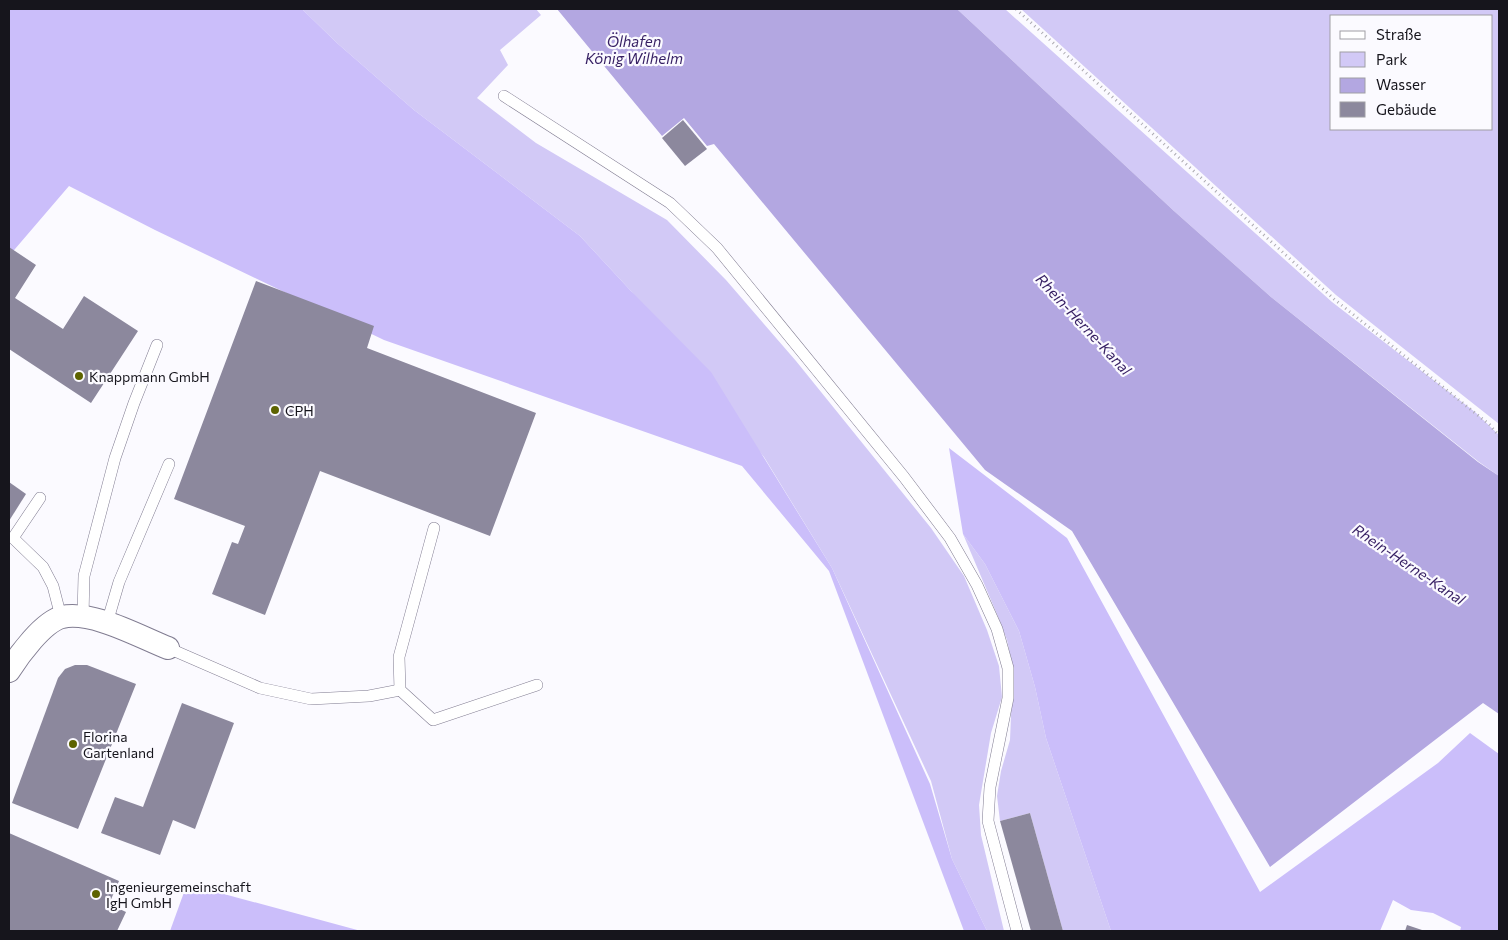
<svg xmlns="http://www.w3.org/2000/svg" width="1508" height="940" font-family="Commissioner,sans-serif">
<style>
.green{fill:#d2c9f6;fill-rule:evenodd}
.forest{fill:#cbbefa}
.water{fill:#b3a7e1}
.building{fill:#8c889d}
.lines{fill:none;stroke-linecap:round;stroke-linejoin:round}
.service-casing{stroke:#807c91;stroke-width:12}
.minor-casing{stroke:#807c91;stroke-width:24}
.path{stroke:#acabb1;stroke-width:3;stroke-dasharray:1 4;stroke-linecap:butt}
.service{stroke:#fff;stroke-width:11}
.minor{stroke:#fff;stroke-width:22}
.poi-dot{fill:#5d6300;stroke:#fbfaff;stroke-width:2}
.labels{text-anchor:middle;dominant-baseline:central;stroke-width:4.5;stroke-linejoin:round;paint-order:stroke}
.poi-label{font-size:14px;fill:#16151c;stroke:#fbfaff;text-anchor:start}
.water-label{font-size:15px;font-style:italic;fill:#361f63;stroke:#fbfaff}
</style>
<rect width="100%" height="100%" fill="#fbfaff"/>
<g class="green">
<path d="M302,9H536L541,15L500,50L508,65L477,98L536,143L667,220L726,280L796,361L931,528L964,576L987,630L999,666L1002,697L991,733L979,805L981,835L1004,931H987L952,859L931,781L832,568L764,457L631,291L580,236L414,110L337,43Z"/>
<path d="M957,9H1005L1332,302L1475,412L1499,435V476L1479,462L1271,297L1174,211Z"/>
<path d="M1021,9H1499V424L1336,295ZM1332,16H1492V129H1332Z"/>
<path d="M963,534L985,564L1019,631L1035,687L1046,738L1111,931H1063L1030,813L1000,821L997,796L1001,771L1010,740L1013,668L1007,640L999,619Z"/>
</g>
<g class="forest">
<path d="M9,9H302L337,43L414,110L580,236L631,291L711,372L832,568L930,784L952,859L987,931H964L829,571L742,466L384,340L155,230L69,186L9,256Z"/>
<path d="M949,448L1067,538L1260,892L1438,763L1470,733L1499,754V931H1460L1461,927L1433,913L1411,910L1393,900L1380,931H1111L1046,738L1035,687L1019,631L985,564L963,534Z"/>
<path d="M187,884L361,931H170Z"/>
</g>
<path class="water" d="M557,9H957L1174,211L1271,297L1478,462L1499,476V714L1483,703L1270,867L1072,531L985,470L714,144L707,146L684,118L662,136Z"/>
<g class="building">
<path d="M683,120L707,149L685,166L662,138Z"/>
<path d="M9,247L36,265L15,298L63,329L84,296L138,331L91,403L9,349Z"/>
<path d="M256,281L374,326L367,348L536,413L490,536L320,471L265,615L212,594L232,542L238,544L245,526L174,499Z"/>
<path d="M9,482L26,494L9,521Z"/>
<path d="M75,665H87L136,684L78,829L12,803L58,678L65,669Z"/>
<path d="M182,703L234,723L195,829L173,820L160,855L101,833L115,797L143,807Z"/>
<path d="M1030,813L1063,931H1031L1000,821Z"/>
<path d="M9,833L119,881L109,904L126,912L117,931H9Z"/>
<path d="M1407,925L1425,931H1405Z"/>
</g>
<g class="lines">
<g class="service-casing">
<g id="service">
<path d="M504,96L670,203L717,248L904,477L950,538L977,585L997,629L1008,668V698L990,787L988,821L1017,931"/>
<path d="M40,498L13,538L43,567L53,586L61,617"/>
<path d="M434,528L399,657L400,690L433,720L537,685"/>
<path d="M83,616L84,576L115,458L134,403L157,345"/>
<path d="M107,623L119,582L169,464"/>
<path d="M168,648L260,688L311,699L369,696L400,690"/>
</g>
</g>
<g class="minor-casing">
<path id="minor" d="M9,671C19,655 43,622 62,617C92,610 140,637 168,648"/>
</g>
<path class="path" d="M1016,9L1334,299L1490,425L1499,436"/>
<use href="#service" class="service"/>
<use href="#minor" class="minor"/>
</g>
<g class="poi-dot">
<circle cx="79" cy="376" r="5"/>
<circle cx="275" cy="410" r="5"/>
<circle cx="73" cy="744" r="5"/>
<circle cx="96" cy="894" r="5"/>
</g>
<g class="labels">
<g class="poi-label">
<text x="89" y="376">Knappmann GmbH</text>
<text x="285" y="410">CPH</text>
<text x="83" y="736">Florina<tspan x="83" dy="16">Gartenland</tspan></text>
<text x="106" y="886">Ingenieurgemeinschaft<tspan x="106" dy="16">IgH GmbH</tspan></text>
</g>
<g class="water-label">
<text x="634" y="41">Ölhafen<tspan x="634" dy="17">König Wilhelm</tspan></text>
<text transform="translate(1084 324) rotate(47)">Rhein-Herne-Kanal</text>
<text transform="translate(1409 564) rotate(34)">Rhein-Herne-Kanal</text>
</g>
</g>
<rect width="1508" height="940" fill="none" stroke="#16151c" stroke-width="20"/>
<rect x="1330" y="15" width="162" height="115" fill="#fbfaff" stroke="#9f9ea4"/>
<rect x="1340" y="31" width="25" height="8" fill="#ffffff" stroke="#9f9ea4"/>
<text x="1376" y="40" font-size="15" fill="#16151c">Straße</text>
<rect x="1340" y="52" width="25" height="15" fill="#d2c9f6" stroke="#9f9ea4"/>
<text x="1376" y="65" font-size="15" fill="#16151c">Park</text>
<rect x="1340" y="78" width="25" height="15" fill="#b3a7e1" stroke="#9f9ea4"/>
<text x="1376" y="90" font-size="15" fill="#16151c">Wasser</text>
<rect x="1340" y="102" width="25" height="15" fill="#8c889d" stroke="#9f9ea4"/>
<text x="1376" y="115" font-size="15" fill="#16151c">Gebäude</text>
</svg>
